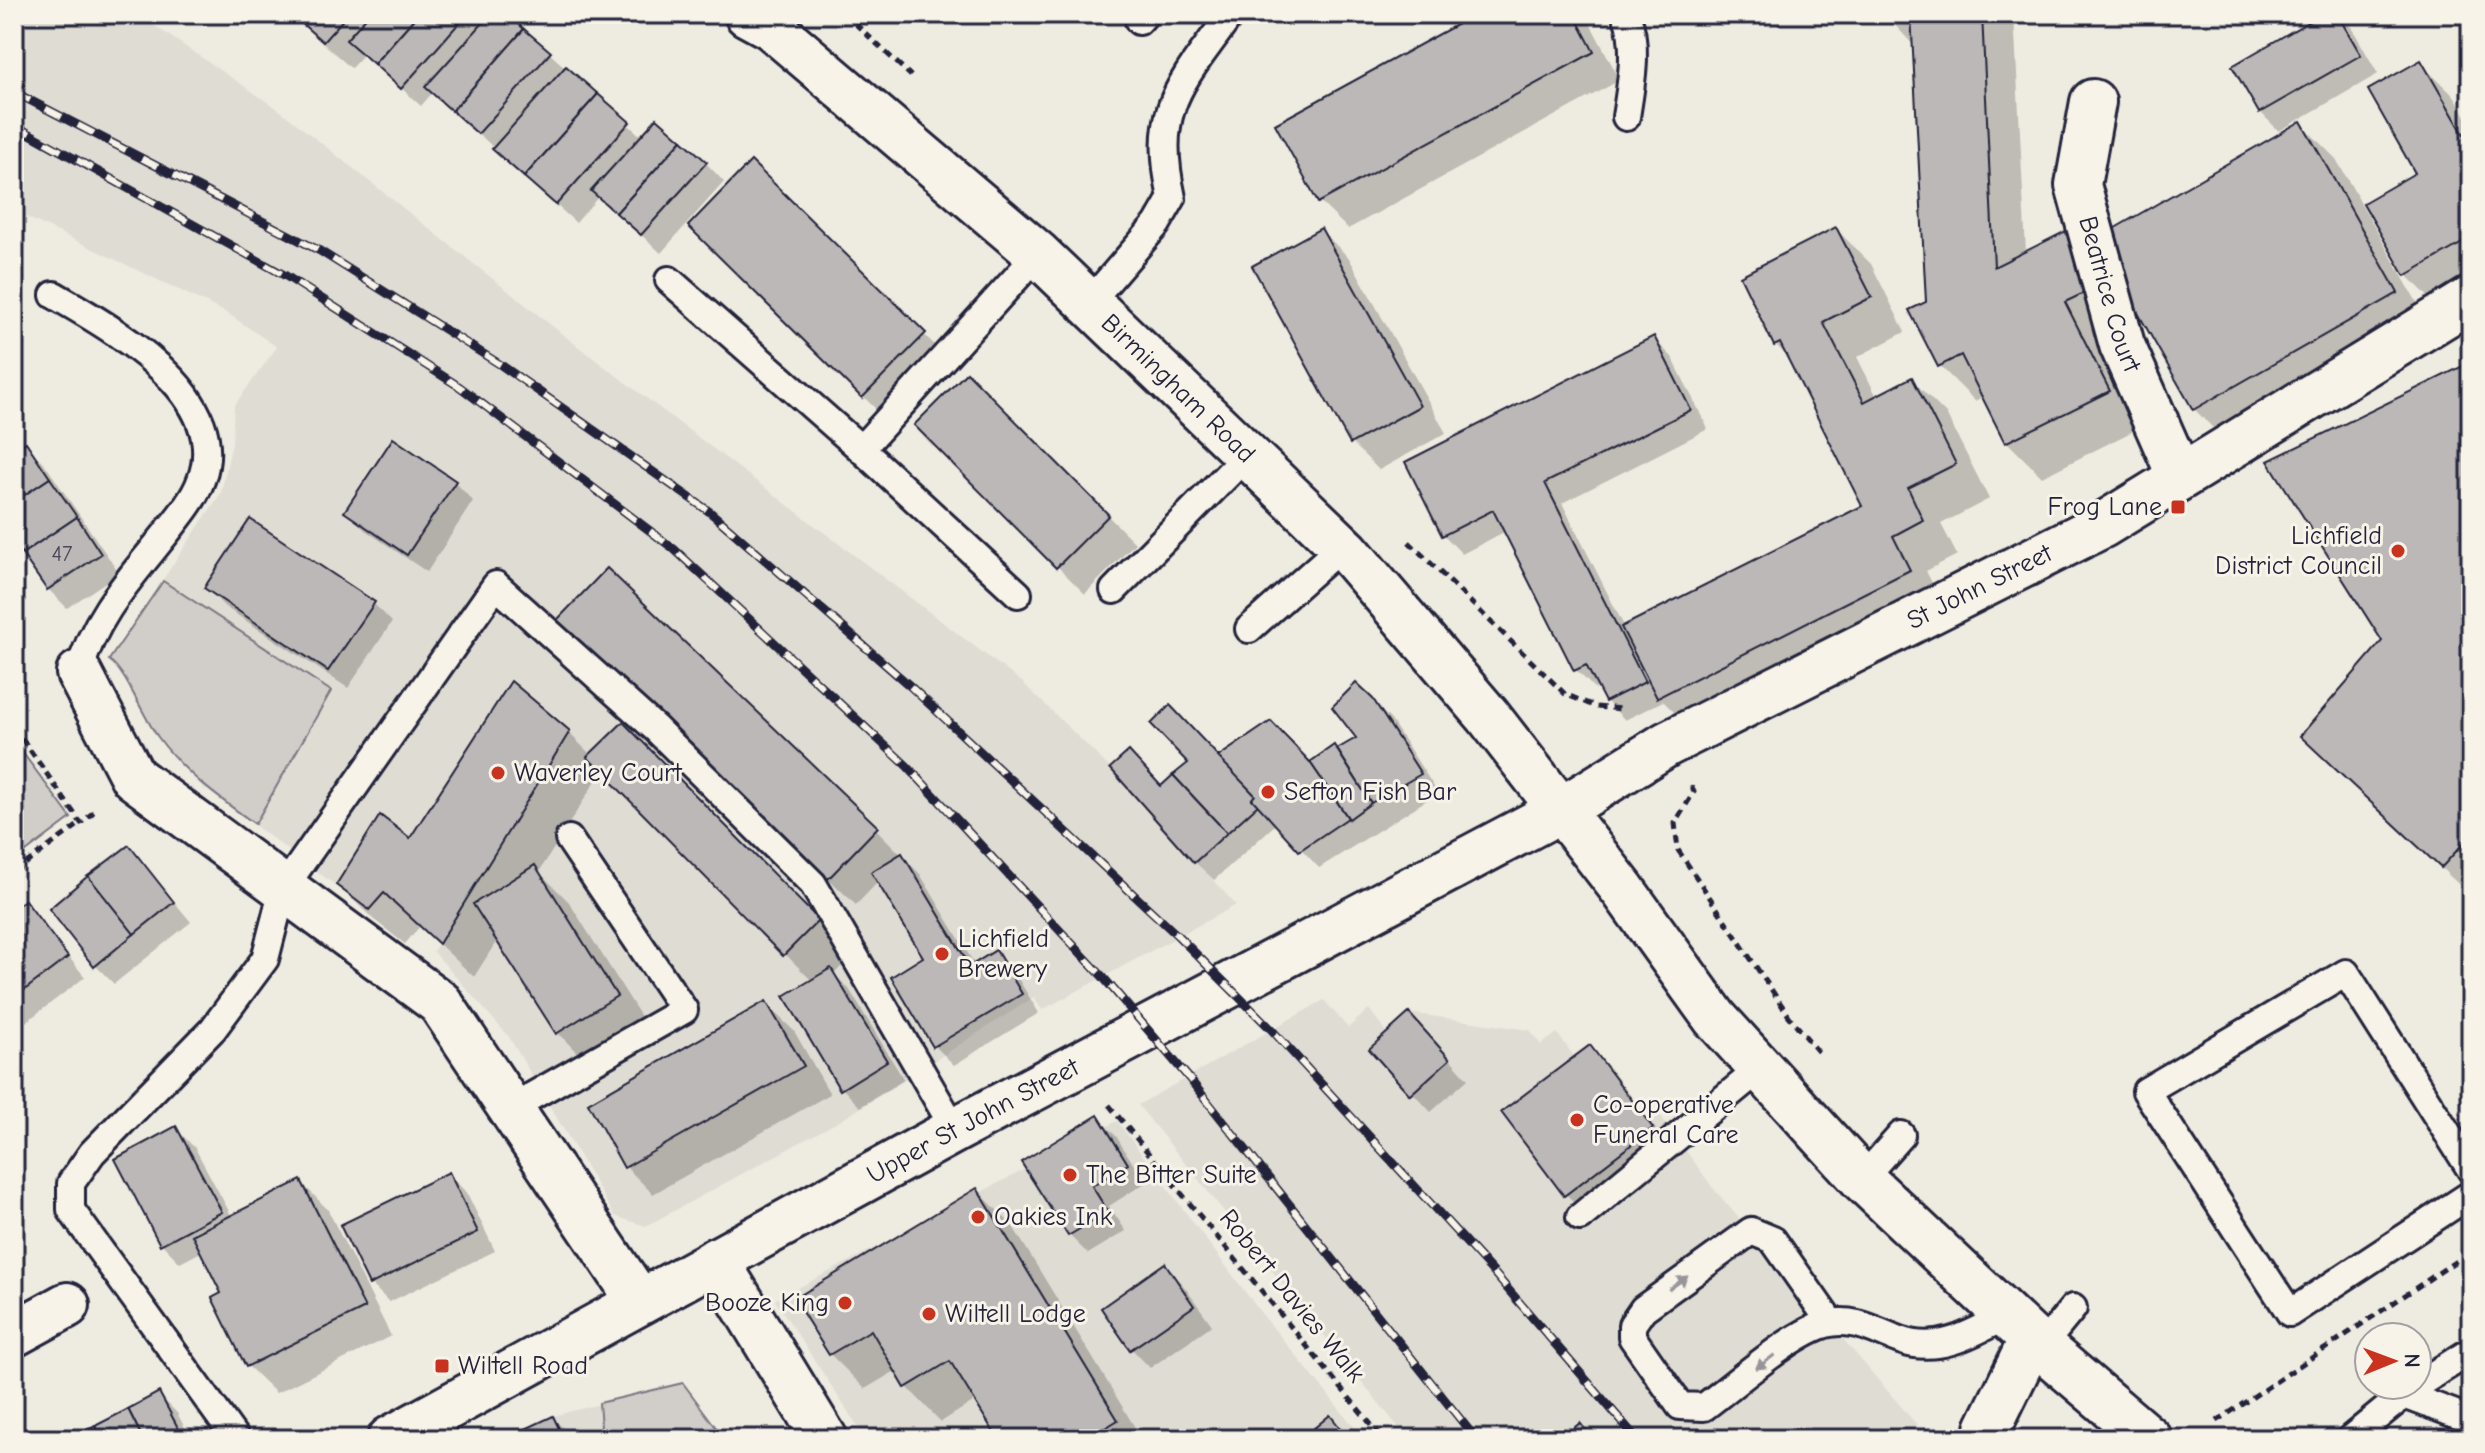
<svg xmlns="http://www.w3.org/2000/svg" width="2485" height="1453" font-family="'Comic Neue',sans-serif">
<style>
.built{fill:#dfdcd4}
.green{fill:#d1cdc9;stroke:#7a7882;stroke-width:2}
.shadow{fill:#0003}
.building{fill:#bbb8b7;stroke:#22223b;stroke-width:2}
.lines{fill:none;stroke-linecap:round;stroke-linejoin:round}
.service-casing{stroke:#22223b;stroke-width:32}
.minor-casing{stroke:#22223b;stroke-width:50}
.tertiary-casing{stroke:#22223b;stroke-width:50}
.path{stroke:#22223b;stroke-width:5;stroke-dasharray:8 6;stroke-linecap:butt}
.service{stroke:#f7f3e8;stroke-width:26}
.minor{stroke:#f7f3e8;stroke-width:44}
.tertiary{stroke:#f7f3e8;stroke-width:44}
.rail-casing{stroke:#22223b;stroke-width:9}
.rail{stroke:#f7f3e8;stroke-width:6;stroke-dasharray:18;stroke-linecap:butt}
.oneway{fill:#97959a}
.poi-dot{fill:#c8321e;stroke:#f7f3e8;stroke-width:3}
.labels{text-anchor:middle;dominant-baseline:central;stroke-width:6;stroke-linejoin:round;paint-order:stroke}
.number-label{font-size:22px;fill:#48485a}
.street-label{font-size:26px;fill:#22223b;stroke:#f7f3e8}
.poi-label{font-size:26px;fill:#22223b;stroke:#f7f3e8;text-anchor:start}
</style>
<rect width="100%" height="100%" fill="#eeebe1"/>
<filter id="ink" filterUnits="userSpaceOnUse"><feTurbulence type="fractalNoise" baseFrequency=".0125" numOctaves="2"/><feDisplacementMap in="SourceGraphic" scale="16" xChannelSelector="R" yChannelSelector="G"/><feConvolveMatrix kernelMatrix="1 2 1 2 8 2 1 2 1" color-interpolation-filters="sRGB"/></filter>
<g filter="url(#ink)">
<g class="built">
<path d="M14,14H137L278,109L580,348L1023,683L1110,768L1236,905L1042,1010L1034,997L843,1119L646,1226L615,1216L509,1037L433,951L438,944L384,893L369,910L203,787L159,738L134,699L119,667L109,660L221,493L232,443L234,406L277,347L227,313L14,211Z"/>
<path d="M1324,1000L1348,1028L1369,1009L1387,1033L1409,1013L1530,1030L1541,1045L1557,1033L1573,1055L1588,1045L1650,1124L1660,1115L1713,1188L1929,1439H1408L1138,1105Z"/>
<path d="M1117,1121L1261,1313L1364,1439H866L775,1300Z"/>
<path d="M683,1383L724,1439H504L553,1416Z"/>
</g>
<g class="green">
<path d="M163,581L331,691L255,824C219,798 185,774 158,737C143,717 126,671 109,660Z"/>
<path d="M14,741L71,818L14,861Z"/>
<path d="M683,1383L723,1437L602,1439L599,1403Z"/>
</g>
<g class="shadow">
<path d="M244,14H258L252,21Z"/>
<path d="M290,14H471L483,26L493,14H506L642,137L706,163L724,182L661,253L599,196L576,223L433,92L421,106L364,54L351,68Z"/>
<path d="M1480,14H1585L1620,80L1348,229L1320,202Z"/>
<path d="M1885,14H2014L2026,253L2073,229L2143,426L2042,477L2007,442L1984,396L1975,401L1940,366L1928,303L1915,47Z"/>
<path d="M2326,14H2337L2352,28L2378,74L2279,131L2260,112Z"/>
<path d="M2420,63L2455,97L2471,125V293L2441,310L2407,275L2418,174Z"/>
<path d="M2301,124L2336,159L2432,329L2229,444L2194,409Z"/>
<path d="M751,164L952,362L891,424L691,226Z"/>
<path d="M1836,229L1871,264L1905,332L1857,357L1877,397L1912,380L1946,414L1989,499L1941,524L1957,555L1926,571L1943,605L1693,731L1663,701L1625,720L1606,701L1599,686L1595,689L1576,670L1506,531L1462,554L1444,535L1653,338L1672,357L1708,429L1562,503L1625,628L1865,507L1791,360L1776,345Z"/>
<path d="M1321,230L1349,258L1446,433L1379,470L1352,443Z"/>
<path d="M2471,364V896L2337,770L2385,642Z"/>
<path d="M967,375L1135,543L1085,594L916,425Z"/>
<path d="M25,445L44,463L119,573L67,608L48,589L14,539V452Z"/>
<path d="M455,482L473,501L427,572L365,530L347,512Z"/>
<path d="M206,588L373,603L392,622L348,688L225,607Z"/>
<path d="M587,647L876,829L920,874L975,965L995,953L1014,972L1039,1013L954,1065L935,1046L894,977L926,958L879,881L856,905Z"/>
<path d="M1356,686L1391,720L1438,793L1319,868L1277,823L1214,880L1195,862L1162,788L1219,759L1310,764L1334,747L1337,751L1359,738Z"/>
<path d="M623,725L852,956L834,974L849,989L904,1080L860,1107L842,1088L812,981L603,769L539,872L569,902L650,1031L592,1068L558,1033L498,939L474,977L420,926L405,944L373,919L338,885L411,841L569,733L591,755Z"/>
<path d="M129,847L191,922L114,984L95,965Z"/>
<path d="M25,903L85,977L14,1031V911Z"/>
<path d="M766,1004L794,1031L830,1094L653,1194L626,1167L591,1103Z"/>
<path d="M1428,1034L1468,1079L1431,1112L1372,1049Z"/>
<path d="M1590,1048L1608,1066L1670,1148L1584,1213L1566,1194Z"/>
<path d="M1098,1118L1116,1136L1145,1183L1109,1206L1126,1231L1088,1254L1069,1235Z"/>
<path d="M176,1129L195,1148L232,1217L301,1182L328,1210L391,1336L276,1393L248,1366L224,1294L203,1251L180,1263L162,1244Z"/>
<path d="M448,1174L467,1193L495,1251L389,1302L371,1284Z"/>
<path d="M977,1190L1012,1225L1142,1439H1000L976,1400L941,1422L907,1387L897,1370L865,1389L830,1354Z"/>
<path d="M1164,1266L1183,1285L1212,1325L1150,1368L1132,1349Z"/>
<path d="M159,1395L177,1413L191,1439H75Z"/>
<path d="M553,1418L574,1439H509Z"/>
</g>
<g class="building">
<path d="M291,14H348L323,42Z"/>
<path d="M369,14H418L374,64L346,40Z"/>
<path d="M418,14H467L401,89L374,64Z"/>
<path d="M491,14H508L524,29L452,111L425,87Z"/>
<path d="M1476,14H1574L1594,52L1318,203L1275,124Z"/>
<path d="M1883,14H1902L1886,22Z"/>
<path d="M1911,14H1982L1994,267L2074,227L2103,284L2065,302L2110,391L2005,443L1961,355L1938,367L1909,310L1926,302Z"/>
<path d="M2322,14H2337L2361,55L2259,113L2232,66Z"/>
<path d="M524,29L551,52L478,134L452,111Z"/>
<path d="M2421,60L2469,143L2471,141V238L2405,276L2363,203L2415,173L2368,90Z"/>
<path d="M566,66L598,94L524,177L492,149Z"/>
<path d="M598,94L630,122L556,205L524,177Z"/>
<path d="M657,118L682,140L616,213L591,191Z"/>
<path d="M2301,121L2398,293L2193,410L2096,239Z"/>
<path d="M682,140L707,162L641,235L616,213Z"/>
<path d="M751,161L926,333L862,398L688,226Z"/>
<path d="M1836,227L1872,297L1823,322L1864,402L1912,377L1956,464L1908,488L1923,520L1893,536L1910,570L1657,698L1621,627L1862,506L1780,343L1774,346L1740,276Z"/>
<path d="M1321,228L1420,406L1350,444L1252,266Z"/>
<path d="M1654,336L1691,410L1545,483L1645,682L1605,702L1586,665L1574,671L1493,510L1442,536L1405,462Z"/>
<path d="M2471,362V835L2441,868L2300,736L2382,641L2268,461Z"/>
<path d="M967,372L1109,515L1056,568L914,425Z"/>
<path d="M393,438L456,481L407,555L344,512Z"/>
<path d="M26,442L50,478L14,502V450Z"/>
<path d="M50,478L77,517L22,554L14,542V502Z"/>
<path d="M77,517L101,554L47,590L22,554Z"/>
<path d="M250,519L375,602L328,671L204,588Z"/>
<path d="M607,568L878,827L828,879L557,620Z"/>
<path d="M511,681L570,731L439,944L384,893L369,910L336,885L380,815L410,838Z"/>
<path d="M1356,683L1373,699L1421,774L1371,803L1337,749L1356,738L1332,707Z"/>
<path d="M1170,705L1255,795L1252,799L1258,805L1227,833L1173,775L1188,763L1151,724Z"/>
<path d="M1271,721L1310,762L1348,818L1299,851L1252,799L1255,795L1218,757Z"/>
<path d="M623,722L819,920L783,956L587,757Z"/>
<path d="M1334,745L1371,803L1349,819L1310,762Z"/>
<path d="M1129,751L1161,786L1173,775L1227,833L1194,863L1110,768Z"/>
<path d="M129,845L174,902L134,934L88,876Z"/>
<path d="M902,853L970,966L996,950L1022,994L933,1047L891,977L923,957L871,872Z"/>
<path d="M535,865L617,996L556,1034L473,904Z"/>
<path d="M88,876L134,934L94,967L49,909Z"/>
<path d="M25,900L68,957L14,998V908Z"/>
<path d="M831,968L887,1061L840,1090L784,996Z"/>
<path d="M766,1001L804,1066L624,1168L588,1103Z"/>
<path d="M1409,1013L1450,1059L1410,1095L1369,1049Z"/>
<path d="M1590,1045L1653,1128L1564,1196L1501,1112Z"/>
<path d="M1098,1115L1128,1164L1092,1186L1108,1212L1068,1236L1021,1162Z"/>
<path d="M176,1126L222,1212L160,1245L115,1159Z"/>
<path d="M449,1172L478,1232L369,1285L340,1225Z"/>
<path d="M301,1180L365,1308L246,1367L212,1298L221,1293L192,1235Z"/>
<path d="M977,1188L1118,1420L1087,1439H998L950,1361L905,1388L871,1330L829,1355L794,1299Z"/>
<path d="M1165,1263L1194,1306L1130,1350L1101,1308Z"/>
<path d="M159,1392L184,1439H143L128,1409Z"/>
<path d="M128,1409L143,1439H102L95,1426Z"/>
<path d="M1330,1415L1349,1439H1301Z"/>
<path d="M553,1416L564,1439H504Z"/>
<path d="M1580,1423L1593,1439H1560Z"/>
<path d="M95,1426L102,1439H72Z"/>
</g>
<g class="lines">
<g class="service-casing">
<g id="service">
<path d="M1626,14C1639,45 1631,84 1626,117"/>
<path d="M1139,21L1145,14"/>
<path d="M669,280L861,449L1038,254"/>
<path d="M54,295C122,334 256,410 187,506C148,561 96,606 79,673"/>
<path d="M1089,303L1157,224L1172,198C1152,107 1180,85 1231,14"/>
<path d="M861,449L1018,594"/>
<path d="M1114,590L1247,455"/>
<path d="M1249,629L1342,546"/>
<path d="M511,1108L684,1010L569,839"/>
<path d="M2471,1170L2346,973L2146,1091L2290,1313L2471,1194"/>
<path d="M1862,1179L1901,1135"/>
<path d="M1580,1217L1761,1068"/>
<path d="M1831,1323L1773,1240L1751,1231L1643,1309L1632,1325V1337L1680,1406L1704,1407C1734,1385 1796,1329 1830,1323C1857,1318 1876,1332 1900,1340C1939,1355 1975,1332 2009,1314"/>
<path d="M2041,1347L2073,1308"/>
<path d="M2417,1385L2471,1351"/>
<path d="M2402,1394L2471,1420"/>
<path d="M236,1439L71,1210V1183L92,1153L213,1029L265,959L283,889L496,585L656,729L813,884L955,1130"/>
<path d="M2350,1439L2416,1385"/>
</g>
</g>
<g class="minor-casing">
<g id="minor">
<path id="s1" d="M2093,102L2078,185L2122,345L2180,477"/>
<path d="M79,673L133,777L440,1003L640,1302"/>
<path d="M716,1260L825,1439"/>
<path d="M14,1334L67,1305"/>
<path d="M1989,1439L1988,1429L2032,1339"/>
</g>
</g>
<g class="tertiary-casing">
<g id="tertiary">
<path id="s2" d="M747,14L771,27L1038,254L1347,551L1488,716L1623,890L1715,1018L1862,1179L2032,1339L2149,1439"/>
<path id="s3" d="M390,1439L955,1130L1561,810L1667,744L2103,525L2471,299"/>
</g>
</g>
<g class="path">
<path d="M845,14L911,76"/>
<path d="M1409,542L1565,694L1596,707L1623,709"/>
<path d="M14,727L81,823L98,808"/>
<path d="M1691,786L1694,792L1675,823L1678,850L1789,1016L1819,1053"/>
<path d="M14,872L81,823"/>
<path d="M1109,1105L1383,1439"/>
<path d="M2217,1421L2471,1251"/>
</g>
<use href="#service" class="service"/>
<use href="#minor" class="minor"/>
<use href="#tertiary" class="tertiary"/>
<g class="rail-casing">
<g id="rail">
<path d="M14,92L320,251L501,365L710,512L910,686L1178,936L1271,1029L1494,1273L1637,1439"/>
<path d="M14,125L286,276L460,387L674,549L907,766L1103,977L1188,1077L1476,1439"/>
</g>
</g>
<use href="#rail" class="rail"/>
</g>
<defs><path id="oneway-solid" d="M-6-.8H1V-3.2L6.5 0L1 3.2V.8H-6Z" transform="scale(2)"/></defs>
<g class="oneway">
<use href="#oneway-solid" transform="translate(1678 1283) rotate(-36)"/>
<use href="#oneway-solid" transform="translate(1765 1362) rotate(143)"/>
</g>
</g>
<g class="poi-dot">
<rect x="2170" y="499" width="16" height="16" rx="4"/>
<circle cx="2398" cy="551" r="8"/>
<circle cx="498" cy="773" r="8"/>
<circle cx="1268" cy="792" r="8"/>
<circle cx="942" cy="954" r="8"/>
<circle cx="1577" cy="1120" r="8"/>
<circle cx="1070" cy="1175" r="8"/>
<circle cx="978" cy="1217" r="8"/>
<circle cx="845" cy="1303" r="8"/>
<circle cx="929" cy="1314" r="8"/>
<rect x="434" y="1358" width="16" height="16" rx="4"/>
</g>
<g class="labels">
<g class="number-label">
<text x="62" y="554">47</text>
</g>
<g class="street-label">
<text stroke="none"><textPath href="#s1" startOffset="198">Beatrice Court</textPath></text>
<text stroke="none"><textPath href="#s2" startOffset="572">Birmingham Road</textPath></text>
<text stroke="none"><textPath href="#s3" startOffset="1804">St John Street</textPath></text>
<text stroke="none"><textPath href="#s3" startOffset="664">Upper St John Street</textPath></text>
<text transform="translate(1292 1296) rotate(51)">Robert Davies Walk</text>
</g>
<g class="poi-label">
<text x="2162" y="507" text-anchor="end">Frog Lane</text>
<text x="2382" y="536" text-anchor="end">Lichfield<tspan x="2382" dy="30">District Council</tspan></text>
<text x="514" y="773">Waverley Court</text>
<text x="1284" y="792">Sefton Fish Bar</text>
<text x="958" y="939">Lichfield<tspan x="958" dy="30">Brewery</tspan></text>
<text x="1593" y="1105">Co-operative<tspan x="1593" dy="30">Funeral Care</tspan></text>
<text x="1086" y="1175">The Bitter Suite</text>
<text x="994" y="1217">Oakies Ink</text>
<text x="829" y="1303" text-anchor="end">Booze King</text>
<text x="945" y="1314">Wiltell Lodge</text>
<text x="458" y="1366">Wiltell Road</text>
</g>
</g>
<rect width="2485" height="1453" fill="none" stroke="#f7f3e8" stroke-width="48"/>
<rect x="24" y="24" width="2437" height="1405" fill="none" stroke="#22223b" stroke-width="3" filter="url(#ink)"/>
<g transform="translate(2393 1361) rotate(89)"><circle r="38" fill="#f7f3e8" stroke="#a29fa3" stroke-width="2"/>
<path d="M0-6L14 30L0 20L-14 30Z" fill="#c8321e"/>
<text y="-12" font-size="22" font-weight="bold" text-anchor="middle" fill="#22223b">N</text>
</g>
</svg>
